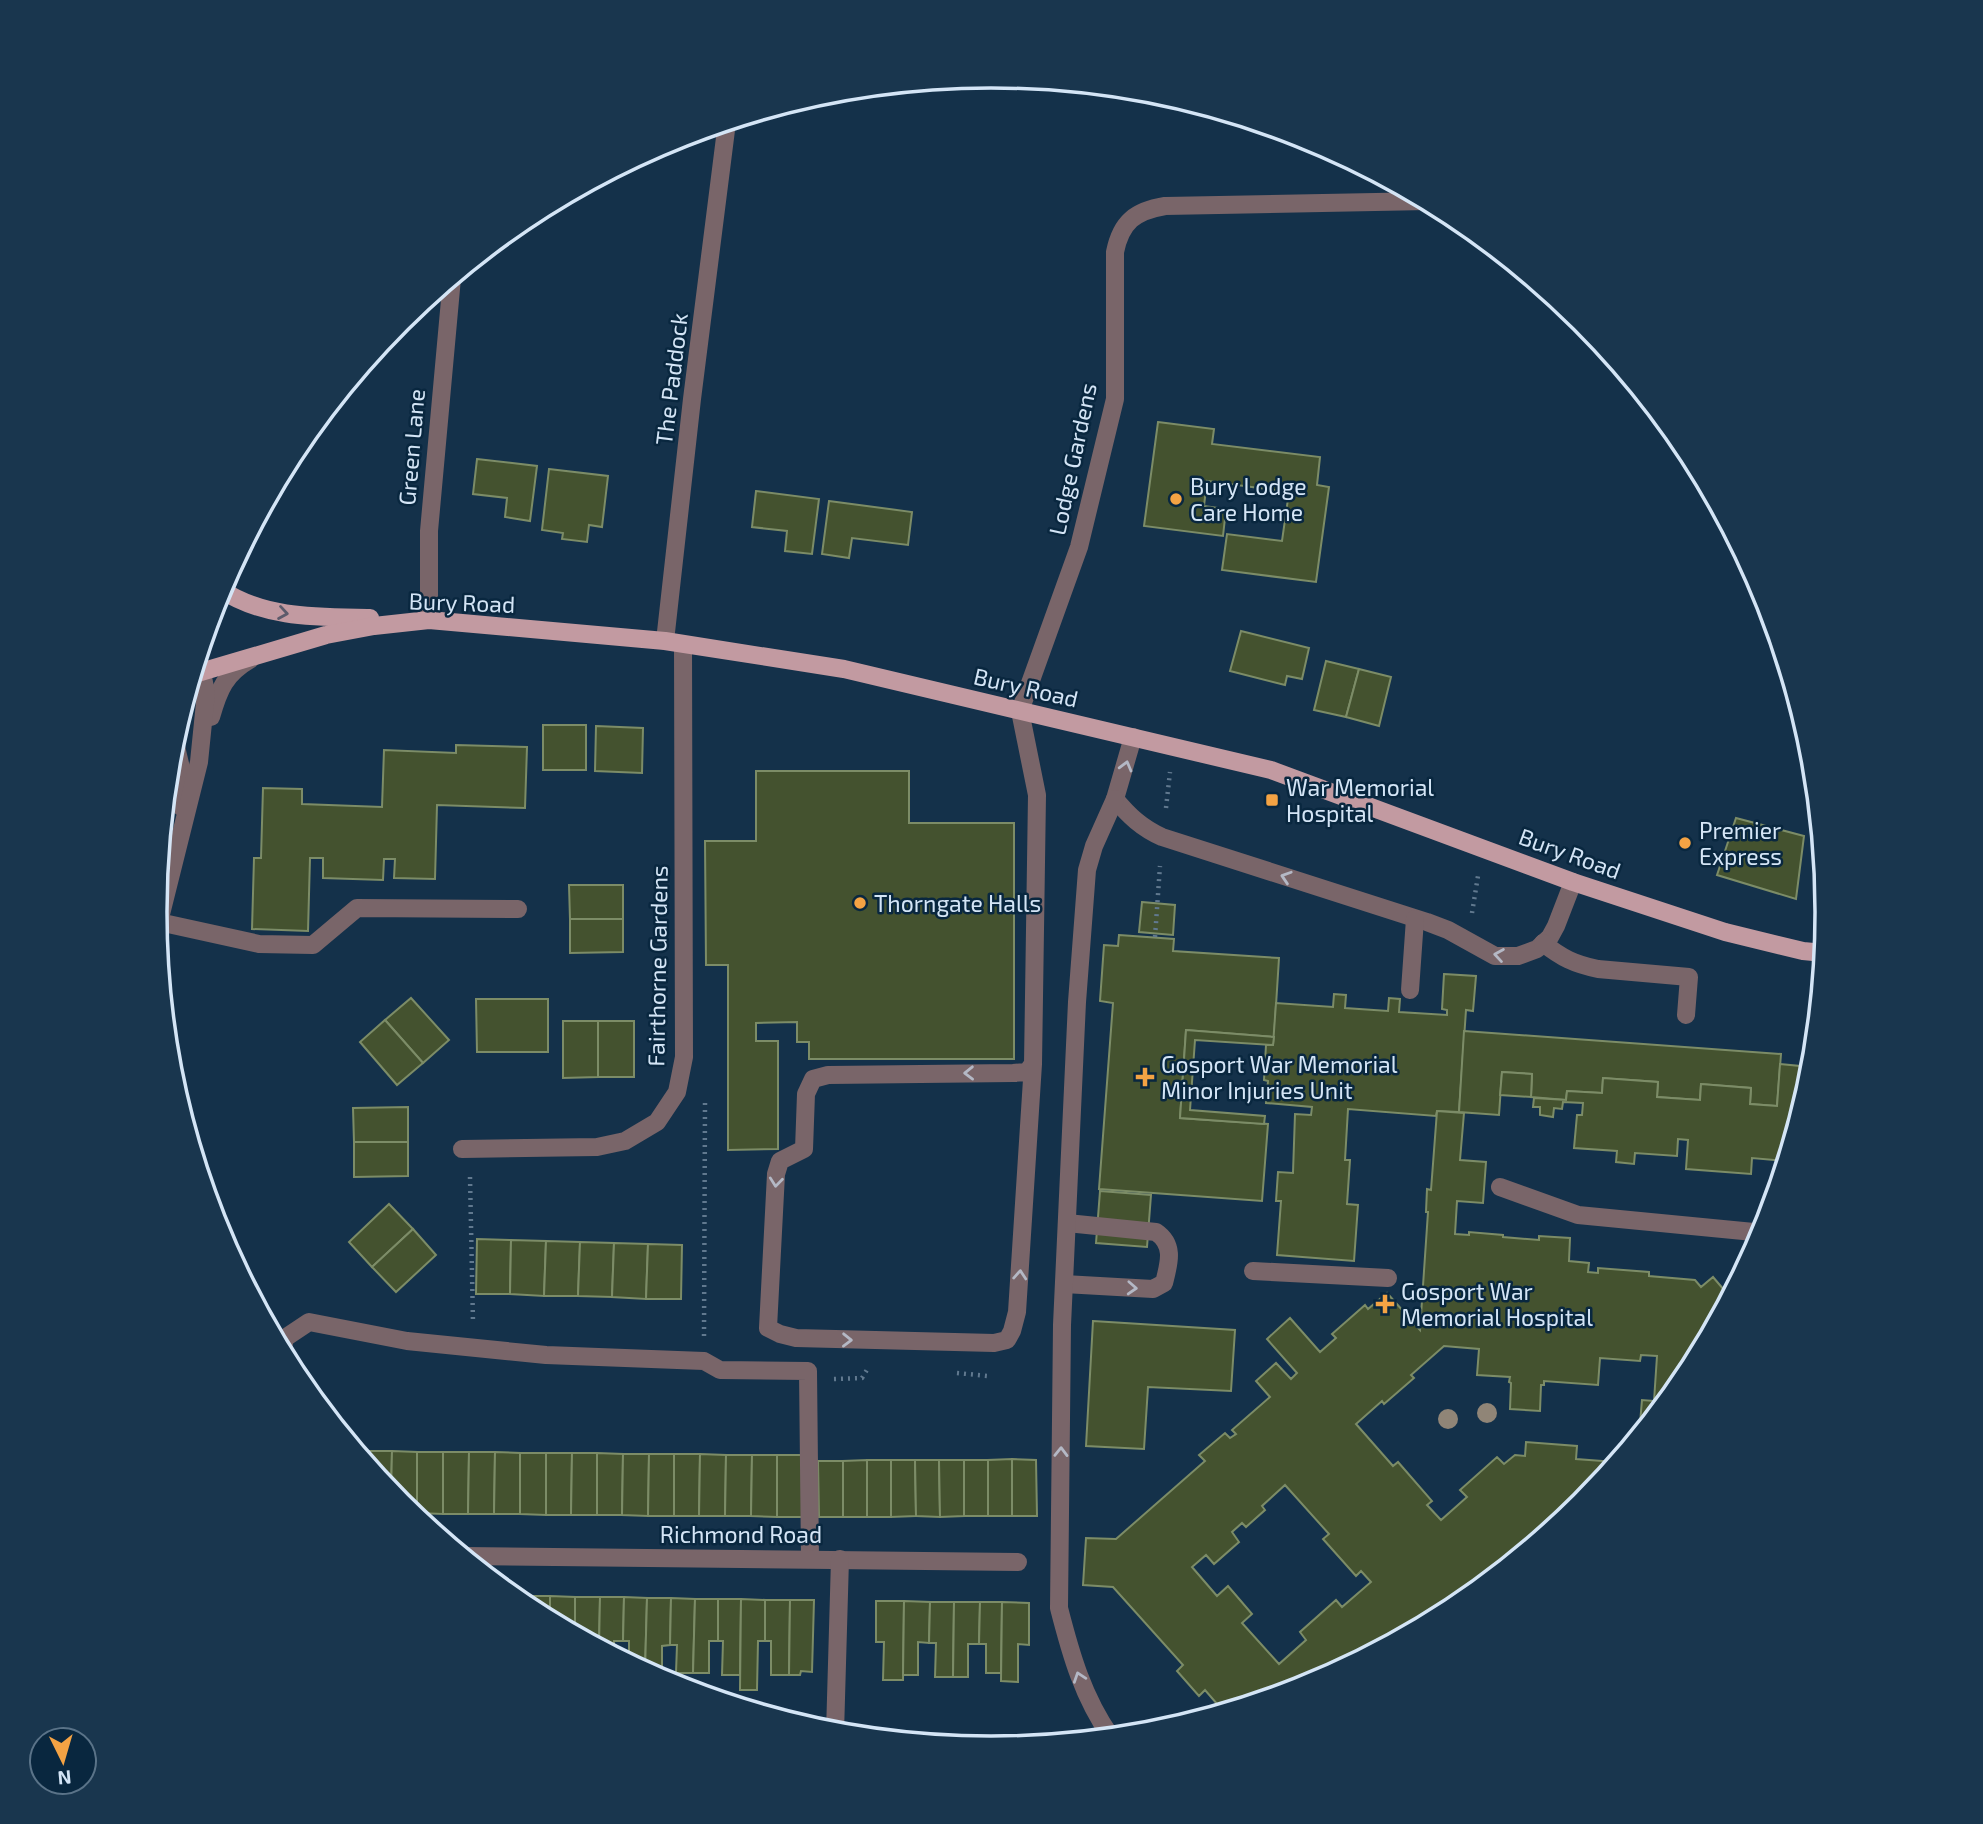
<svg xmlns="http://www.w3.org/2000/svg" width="1983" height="1824" font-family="'Exo 2',sans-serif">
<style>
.building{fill:#44522f;stroke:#7c8c67;stroke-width:2;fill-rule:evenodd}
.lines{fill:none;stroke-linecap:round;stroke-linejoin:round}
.path{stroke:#61798f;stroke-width:4.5;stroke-dasharray:2 5;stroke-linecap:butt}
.minor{stroke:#796569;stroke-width:18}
.major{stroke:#c29aa1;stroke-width:18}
.tree{fill:#908577}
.oneway{stroke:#5c5b6b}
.oneway2{stroke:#b4b8c5}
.poi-dot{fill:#f4a344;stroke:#09273f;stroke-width:2.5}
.labels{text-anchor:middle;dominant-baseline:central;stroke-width:5;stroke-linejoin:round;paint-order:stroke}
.street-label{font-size:23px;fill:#d4e5f6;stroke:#09273f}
.poi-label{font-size:23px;fill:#d4e5f6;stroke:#09273f;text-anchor:start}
.rim{fill:none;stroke:#d4e5f6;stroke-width:3.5}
</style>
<rect width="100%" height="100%" fill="#14314a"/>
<g class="building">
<path d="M1158,422L1214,429L1212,444L1320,457L1317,485L1329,487L1316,582L1222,570L1227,534L1282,541L1289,492L1207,481L1204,506L1226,509L1223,536L1144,526Z"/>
<path d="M477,459L537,466L530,521L505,517L507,498L473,494Z"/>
<path d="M549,469L608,476L602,527L589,525L587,542L562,539L563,533L542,530Z"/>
<path d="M756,491L819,499L812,554L785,551L787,531L752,527Z"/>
<path d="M829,501L912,512L908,545L852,538L849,558L822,554Z"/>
<path d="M1241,631L1309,648L1302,679L1287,676L1285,685L1230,671Z"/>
<path d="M1326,661L1359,669L1346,717L1314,710Z"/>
<path d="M1359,669L1391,677L1379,726L1346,717Z"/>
<rect x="543" y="725" width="43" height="45"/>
<path d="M596,726L643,728L642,773L595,771Z"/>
<path d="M456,745L527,747L525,808L437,805L435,879L394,878L395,859H384L383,880L323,878V858H310L308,931L252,929L254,858H261L263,788L302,789V804L382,807L384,750L456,753Z"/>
<path d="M756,771H909V823H1014V1059H809V1042H797V1022L756,1023V1041H778V1149L728,1150V965H706L705,841H756Z"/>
<path d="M1736,818L1804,836L1796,899L1717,875Z"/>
<path d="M569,885H623V919H570Z"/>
<path d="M1142,902L1175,905L1173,935L1139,932Z"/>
<path d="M570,919H623V952L570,953Z"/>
<path d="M1119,935L1174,939L1173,951L1279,958L1274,1037L1186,1030L1180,1118L1268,1124L1262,1201L1099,1189L1113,1003L1100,1001L1104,945L1118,946Z"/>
<path d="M1444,974L1476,976L1473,1011L1466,1010L1459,1112L1437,1111L1436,1116L1348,1109L1345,1160H1350L1347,1204L1358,1205L1354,1261L1277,1255L1281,1201H1276L1278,1172L1293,1173L1295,1114L1311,1115L1312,1107L1266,1103L1268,1081L1264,1080L1266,1045H1273L1276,1003L1333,1007L1334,994L1346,995L1345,1008L1388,1011L1389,998L1400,999L1399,1012L1447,1015V1010L1442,1009Z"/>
<path d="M411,998L449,1040L423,1063L385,1020Z"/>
<path d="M476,999H548V1052H477Z"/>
<path d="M385,1020L423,1063L397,1085L360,1042Z"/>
<path d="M563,1021H598V1077L563,1078Z"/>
<rect x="598" y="1021" width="36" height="56"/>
<path d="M1186,1030L1274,1037L1273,1045L1195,1040L1190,1110L1265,1116L1264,1124L1180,1118Z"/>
<path d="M1464,1031L1781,1054L1777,1106L1750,1104L1751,1088L1701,1084L1700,1100L1657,1097L1658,1082L1603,1078L1602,1093L1567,1091L1566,1100L1531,1097L1532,1074L1502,1072L1499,1115L1459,1112Z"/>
<path d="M1780,1064L1800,1066L1796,1130L1786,1161L1752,1158L1751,1174L1686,1169L1688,1140L1678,1139L1677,1156L1635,1153L1634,1164L1616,1162L1617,1151L1574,1148L1577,1115H1582L1583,1103L1563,1102L1562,1109L1554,1108L1553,1117L1540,1115V1107H1533L1534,1098L1566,1100L1567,1091L1602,1093L1603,1078L1658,1082L1657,1097L1700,1100L1701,1084L1751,1088L1750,1104L1777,1106Z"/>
<path d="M1502,1072L1532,1074L1531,1097L1500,1095Z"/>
<path d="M408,1107V1142H354L353,1108Z"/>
<path d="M1437,1111L1464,1113L1460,1160L1486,1162L1483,1203L1457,1201L1455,1234L1469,1235V1232L1503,1235V1237L1539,1240V1236L1570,1238L1569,1261L1589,1263L1588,1272L1598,1273V1268L1649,1272V1276L1695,1280L1701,1287L1713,1277L1730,1297L1687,1377L1639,1435L1642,1400L1654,1401L1657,1356L1641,1355L1640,1361L1600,1358L1598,1385L1544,1381V1385H1541L1540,1411L1510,1409L1511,1383L1509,1382L1510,1377L1477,1375L1479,1349L1444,1346L1411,1375L1414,1378L1384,1404L1382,1401L1356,1424L1393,1466L1398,1462L1432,1501L1427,1505L1441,1520L1467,1497L1460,1490L1497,1457L1504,1464L1515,1455L1525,1456L1526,1442L1577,1446L1576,1459L1617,1462L1583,1504L1546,1534H1542L1527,1546L1529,1548L1456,1608L1311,1685L1224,1712L1205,1690L1199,1696L1177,1671L1183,1665L1113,1587L1083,1585L1086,1538L1116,1539L1205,1461L1199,1455L1225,1433L1230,1438L1236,1434L1232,1430L1270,1397L1256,1381L1276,1363L1291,1379L1297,1373L1267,1339L1290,1318L1320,1352L1336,1338L1332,1334L1365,1305L1368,1309L1387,1293L1420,1330L1428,1212H1426L1427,1189L1431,1190ZM1285,1485L1329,1534L1323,1539L1356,1576L1361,1571L1371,1582L1342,1607L1336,1600L1300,1632L1306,1640L1279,1664L1242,1623L1252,1614L1228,1586L1217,1596L1192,1567L1206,1555L1214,1564L1239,1542L1232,1532L1242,1523L1246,1527L1265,1510L1262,1506Z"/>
<path d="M354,1142H408V1176L354,1177Z"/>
<path d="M1100,1191L1151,1195L1147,1247L1096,1243Z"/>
<path d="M389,1204L413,1229L372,1267L349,1242Z"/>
<path d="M413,1229L436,1255L396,1292L372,1267Z"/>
<path d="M477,1239L511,1240L510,1294H476Z"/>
<path d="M511,1240L546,1241L544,1296L510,1294Z"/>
<path d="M546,1241L580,1242L578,1296H544Z"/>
<path d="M580,1242L614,1243L612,1297L578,1296Z"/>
<path d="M614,1243L648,1244L646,1299L612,1297Z"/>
<path d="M648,1244L682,1245L681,1299H646Z"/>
<path d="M1093,1321L1235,1330L1231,1391L1148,1387L1144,1449L1086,1446Z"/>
<path d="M357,1451H366V1462Z"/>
<path d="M366,1451H392L391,1493L366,1462Z"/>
<path d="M392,1451L417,1452V1513H412L391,1493Z"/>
<path d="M417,1452H443V1514L417,1513Z"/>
<path d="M443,1452H469L468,1514H443Z"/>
<path d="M469,1452H495L494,1514H468Z"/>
<path d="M495,1452L520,1453V1514H494Z"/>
<path d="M520,1453H546V1515L520,1514Z"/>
<path d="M546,1453H572L571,1515H546Z"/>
<path d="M572,1453H597V1515H571Z"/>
<path d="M597,1453L623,1454L622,1515H597Z"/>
<path d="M623,1454H649L648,1516L622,1515Z"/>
<path d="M649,1454H674V1516H648Z"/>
<path d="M674,1454H700L699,1516H674Z"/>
<path d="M700,1454L726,1455L725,1516H699Z"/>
<path d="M726,1455H752L751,1516H725Z"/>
<path d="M752,1455H777V1517L751,1516Z"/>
<path d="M777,1455H803L802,1517H777Z"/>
<path d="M1012,1459L1036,1460L1037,1516H1012Z"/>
<path d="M1012,1459V1516H988V1460Z"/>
<rect x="867" y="1460" width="24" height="57"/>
<path d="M867,1460V1517H843V1461Z"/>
<path d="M891,1460H915L916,1516L891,1517Z"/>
<path d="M915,1460H939L940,1517L916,1516Z"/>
<path d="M939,1460H964V1516L940,1517Z"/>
<rect x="964" y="1460" width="24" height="56"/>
<path d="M818,1461H843V1517H819Z"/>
<path d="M512,1596H528V1608H526Z"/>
<path d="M528,1596H550V1620L528,1608Z"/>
<path d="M550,1596L575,1597V1633L550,1620Z"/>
<path d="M575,1597H600L599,1646L575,1633Z"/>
<path d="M600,1597H624L623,1641H614V1654L599,1646Z"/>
<path d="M624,1597L647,1598L645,1671L629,1662V1641H623Z"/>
<path d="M647,1598H671L670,1645L662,1646V1674H650L645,1671Z"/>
<path d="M671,1598L695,1599L693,1673H676L677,1645H670Z"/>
<path d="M695,1599H718V1641H709V1673H693Z"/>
<path d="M718,1599H741L740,1675H722L723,1641H718Z"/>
<path d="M741,1599L765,1600V1641H758L757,1690H740Z"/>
<path d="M765,1600H790L789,1675H771V1641H765Z"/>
<path d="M790,1600H814L812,1672L801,1671L800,1675H789Z"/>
<path d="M876,1601H904L903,1680H883L884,1642H876Z"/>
<path d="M904,1601L930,1602L929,1643L918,1642V1675H903Z"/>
<path d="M930,1602H954L953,1677H935L936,1643H929Z"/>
<path d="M954,1602H980L979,1644H968V1677H953Z"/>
<path d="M980,1602H1002L1001,1673H986V1644H979Z"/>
<path d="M1002,1602L1029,1603V1645L1018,1644V1682L1001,1681Z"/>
</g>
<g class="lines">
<g class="path">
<path d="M1166,808L1170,772"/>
<path d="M1472,913L1478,876"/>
<path d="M1155,937L1160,866"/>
<path d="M470,1177L473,1322"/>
<path d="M704,1336L705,1103"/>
<path d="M957,1373L988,1376"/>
<path d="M834,1379L862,1378L868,1368"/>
</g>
<g class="minor">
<path d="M429,620V531L452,278"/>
<path d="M665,641L692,399L727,122"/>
<path d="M211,717C219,689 225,674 251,659"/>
<path d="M1133,737L1115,799C1129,816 1142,828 1162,837L1427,922L1448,930L1495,956H1518L1537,949L1550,937L1556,926L1573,882"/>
<path d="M174,738L181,768V807"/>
<path d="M159,922L259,944L313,945L357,908L518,909"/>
<path d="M157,930L199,762L206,693L202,672"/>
<path d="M1543,943C1562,958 1574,964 1598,969L1689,977L1686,1015"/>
<path d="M1410,990L1415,919"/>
<path d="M1033,1064L1027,1072L1013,1073L828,1075L813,1079L806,1094L804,1149L780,1161L776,1174L768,1328L780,1334L796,1338L994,1343L1007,1340L1012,1331L1017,1312L1033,1064L1037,795L1020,711L1079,547L1115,399V252C1121,222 1135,211 1165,206L1428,201"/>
<path d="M462,1149L597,1147L625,1141L657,1122L677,1092L684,1057L683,645"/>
<path d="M1500,1187L1578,1215L1764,1233"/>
<path d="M1253,1271L1388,1278"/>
<path d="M1064,1284L1153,1289L1164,1283C1169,1263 1175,1245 1156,1232L1067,1223"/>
<path d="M282,1352L285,1338L309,1322L407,1341L546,1355L704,1361L720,1370L808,1371L810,1559"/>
<path d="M464,1556L1018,1562"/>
<path d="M835,1733L840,1559"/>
<path d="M1111,1737C1083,1697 1071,1655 1059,1608L1062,1325L1077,1002L1087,870L1094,846L1115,799"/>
</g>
<g class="major">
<path d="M220,589C265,619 318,617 370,618"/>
<path d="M194,674L326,635L374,626L429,620L665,641L844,669L1271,770L1573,882L1725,932L1803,951L1824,953"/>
</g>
</g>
<g class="tree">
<circle cx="1487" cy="1413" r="10"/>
<circle cx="1448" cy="1419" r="10"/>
</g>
<defs><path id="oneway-chevron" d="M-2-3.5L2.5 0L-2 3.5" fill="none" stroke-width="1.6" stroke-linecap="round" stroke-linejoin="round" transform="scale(1.75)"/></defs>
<use class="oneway" href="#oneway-chevron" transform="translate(283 613) rotate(9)"/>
<g class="oneway2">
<use href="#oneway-chevron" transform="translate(1126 766) rotate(-75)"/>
<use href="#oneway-chevron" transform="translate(1286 877) rotate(-162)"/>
<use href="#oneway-chevron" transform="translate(1499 955) rotate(-171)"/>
<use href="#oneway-chevron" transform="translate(969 1073) rotate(179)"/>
<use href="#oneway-chevron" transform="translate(776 1182) rotate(96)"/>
<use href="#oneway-chevron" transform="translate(1020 1275) rotate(-86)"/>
<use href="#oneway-chevron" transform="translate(1132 1288) rotate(3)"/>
<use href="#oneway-chevron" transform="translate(847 1340) rotate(1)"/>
<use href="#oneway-chevron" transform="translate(1061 1452) rotate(-89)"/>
<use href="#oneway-chevron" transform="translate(1079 1677) rotate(-109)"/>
</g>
<g class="poi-dot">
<circle cx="1176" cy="499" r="7"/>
<rect x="1265" y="793" width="14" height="14" rx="3.5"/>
<circle cx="1685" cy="843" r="7"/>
<circle cx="860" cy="903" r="7"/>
<path d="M1141.5 1066.5h7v7h7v7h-7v7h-7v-7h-7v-7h7z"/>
<path d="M1381.5 1293.5h7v7h7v7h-7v7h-7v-7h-7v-7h7z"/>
</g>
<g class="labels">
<g class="street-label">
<text transform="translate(671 379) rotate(-83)">The Paddock</text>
<text transform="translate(411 447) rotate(-85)">Green Lane</text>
<text transform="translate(1072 459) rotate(-78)">Lodge Gardens</text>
<text transform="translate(462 602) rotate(2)">Bury Road</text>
<text transform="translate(1026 687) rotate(13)">Bury Road</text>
<text transform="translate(1570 853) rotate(20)">Bury Road</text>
<text transform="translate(657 966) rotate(-89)">Fairthorne Gardens</text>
<text x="741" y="1534">Richmond Road</text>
</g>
<g class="poi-label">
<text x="1190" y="486">Bury Lodge<tspan x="1190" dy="26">Care Home</tspan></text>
<text x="1286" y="787">War Memorial<tspan x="1286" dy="26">Hospital</tspan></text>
<text x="1699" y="830">Premier<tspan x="1699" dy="26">Express</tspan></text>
<text x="874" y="903">Thorngate Halls</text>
<text x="1161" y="1064">Gosport War Memorial<tspan x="1161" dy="26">Minor Injuries Unit</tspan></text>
<text x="1401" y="1291">Gosport War<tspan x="1401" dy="26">Memorial Hospital</tspan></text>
</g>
</g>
<path d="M0 0H1983V1824H0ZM167 912a824 824 0 1 1 1648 0a824 824 0 1 1-1648 0Z" fill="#19364e" fill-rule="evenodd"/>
<path class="rim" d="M167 912a824 824 0 1 1 1648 0a824 824 0 1 1-1648 0Z"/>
<g transform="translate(63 1761) rotate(175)"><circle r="33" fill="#09273f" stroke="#5a7388" stroke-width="2"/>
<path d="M0-5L12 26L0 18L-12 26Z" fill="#f4a344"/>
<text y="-10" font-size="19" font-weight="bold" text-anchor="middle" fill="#d4e5f6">N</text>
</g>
</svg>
